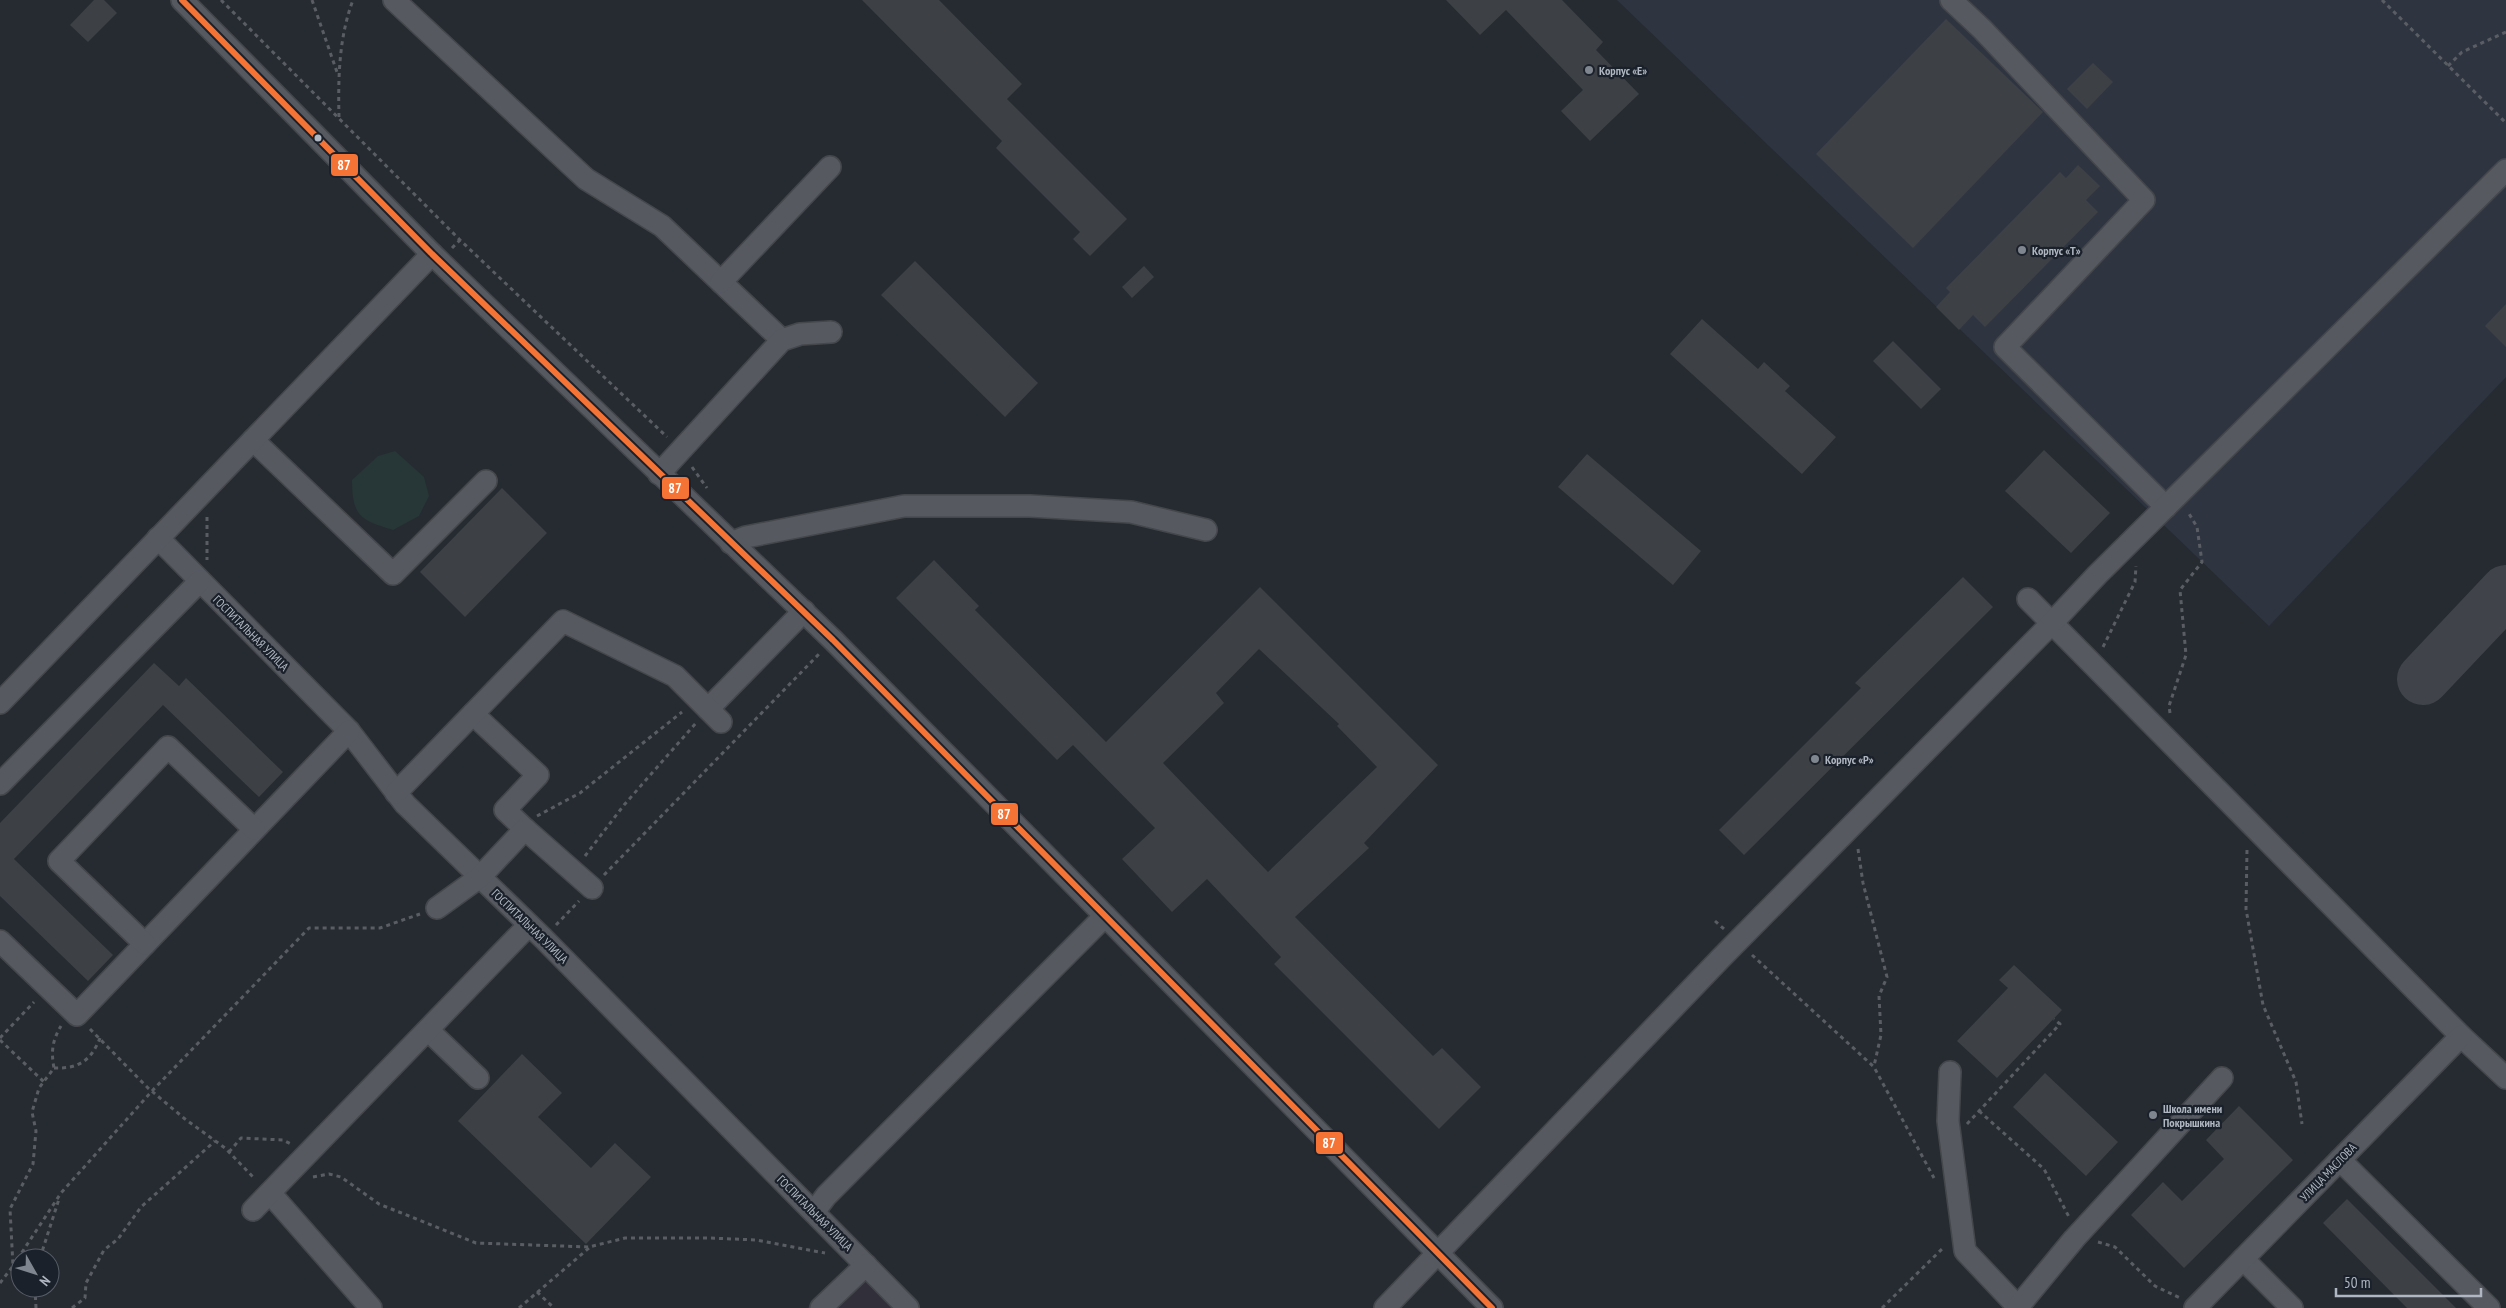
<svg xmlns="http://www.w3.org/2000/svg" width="2506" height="1308" font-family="'PT Sans Narrow',sans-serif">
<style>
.medical{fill:#302f3a}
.airport{fill:#2f3540}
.green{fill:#273637}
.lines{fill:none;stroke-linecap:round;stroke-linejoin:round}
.taxiway{stroke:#40444a;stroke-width:52}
.building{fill:#3d4146;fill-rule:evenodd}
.minor-casing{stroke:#44474c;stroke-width:24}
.path{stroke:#5a5e64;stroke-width:3;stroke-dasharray:4 4;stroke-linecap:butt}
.minor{stroke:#565960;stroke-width:21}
.bus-1-casing{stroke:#1b212a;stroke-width:10}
.bus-1{stroke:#f57335;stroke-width:6}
.poi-dot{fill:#80868f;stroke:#1b212a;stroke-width:2}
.bus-dot{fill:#b0b7c2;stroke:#1b212a;stroke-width:2}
.labels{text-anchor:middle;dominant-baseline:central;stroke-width:4.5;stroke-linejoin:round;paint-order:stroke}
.poi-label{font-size:12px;font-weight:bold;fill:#b0b7c2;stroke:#1b212a;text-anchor:start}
.street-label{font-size:12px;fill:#b0b7c2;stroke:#1b212a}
.line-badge{stroke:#1b212a;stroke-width:2}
.badge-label{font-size:14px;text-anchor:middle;font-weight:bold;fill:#fff}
</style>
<rect width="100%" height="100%" fill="#262b31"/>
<path class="medical" d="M850,1264L894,1308H807Z"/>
<path class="airport" d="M1617,0H2506V377L2269,626Z"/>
<path class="green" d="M395,451L424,477L429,496L419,516L393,530C360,520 352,516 352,480L378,456Z"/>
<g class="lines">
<path class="taxiway" d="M2423,679L2506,591"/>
</g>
<g class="building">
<path d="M94,0H104L117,13L88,42L70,25Z"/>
<path d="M862,0H939L1022,84L1007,99L1127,219L1090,256L1073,239L1080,232L996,148L1002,141Z"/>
<path d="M1446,0H1562L1603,42L1596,50L1639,94L1590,141L1561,111L1583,90L1506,10L1480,35Z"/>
<path d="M1946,19L2043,112L1913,248L1816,154Z"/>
<path d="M2093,63L2113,82L2087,109L2067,89Z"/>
<path d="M2078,165L2100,186L2086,200L2098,212L1985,327L1973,315L1959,330L1936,307L1950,292L1946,288L2060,172L2066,178Z"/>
<path d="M915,261L1038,383L1005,417L881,295Z"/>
<path d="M1144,266L1154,277L1132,298L1122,287Z"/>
<path d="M2506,304V347L2485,326Z"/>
<path d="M1702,319L1758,369L1764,362L1790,386L1785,391L1836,437L1802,474L1670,354Z"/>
<path d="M1893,341L1941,389L1921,409L1873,361Z"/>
<path d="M2044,450L2110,513L2071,553L2005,491Z"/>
<path d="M1587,454L1701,551L1673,585L1558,487Z"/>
<path d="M502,488L547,533L465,617L420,572Z"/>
<path d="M934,560L979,606L975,610L1106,742L1260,587L1438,765L1364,843L1369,848L1295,917L1433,1056L1442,1048L1481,1087L1439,1129L1274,964L1281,957L1207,879L1172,912L1122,859L1155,828L1073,745L1057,760L896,598ZM1259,649L1339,724L1337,726L1377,767L1268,872L1163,763L1224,703L1216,693Z"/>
<path d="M1963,577L1993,607L1744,855L1719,830L1861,688L1855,683Z"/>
<path d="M154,663L179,686L186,678L283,772L259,797L163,705L14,859L113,955L88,981L0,896V823Z"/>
<path d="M2014,965L2062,1010L1997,1078L1957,1041L2008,988L1999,980Z"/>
<path d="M522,1054L562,1093L538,1117L591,1168L615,1143L651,1177L586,1244L458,1121Z"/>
<path d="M2045,1073L2118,1142L2086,1176L2013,1107Z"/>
<path d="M2239,1106L2293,1160L2184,1268L2131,1215L2163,1182L2182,1201L2224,1159L2206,1140Z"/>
<path d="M2347,1199L2456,1308H2407L2323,1223Z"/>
</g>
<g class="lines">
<g class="minor-casing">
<g id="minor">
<path d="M182,0L432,254L833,640L1492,1308"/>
<path d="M394,0L586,179L662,226L782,340"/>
<path d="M1951,0L1982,29L2144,200L2005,347L2166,507"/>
<path d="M721,282L830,167"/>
<path d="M253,440L393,574L486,481"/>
<path d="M659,474L782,340L800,334L831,332"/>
<path d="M158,538L349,731L405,804L543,938L908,1308"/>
<path d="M731,543L746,537L904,506H1030L1131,512L1206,530"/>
<path d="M2028,599L2461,1036L2506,1078"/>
<path d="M0,703L432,254"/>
<path d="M708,709L804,611"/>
<path d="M473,714L538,775L505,810L525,829"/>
<path d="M0,784L200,581"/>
<path d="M396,793L563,621L675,676L721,722"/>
<path d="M437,908L480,877L525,829L592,888"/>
<path d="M0,941L77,1015L349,731"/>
<path d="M145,944L59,861L168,747L254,829"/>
<path d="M428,1030L478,1078"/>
<path d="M1950,1072L1948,1121L1965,1251L2019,1308"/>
<path d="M2340,1160L2489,1308"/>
<path d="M270,1193L371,1308"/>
<path d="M253,1210L529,925"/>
<path d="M814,1212L826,1196L1105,916"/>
<path d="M2243,1259L2292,1308"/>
<path d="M2018,1307L2074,1239L2222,1078"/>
<path d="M821,1308L866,1265"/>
<path d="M1385,1308L1721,958L2052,623L2097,575L2506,170"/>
<path d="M2195,1308L2461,1036"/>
</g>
</g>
<g class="path">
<path d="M221,0L460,240L667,437"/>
<path d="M312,0L338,75"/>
<path d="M2382,0L2506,123"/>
<path d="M2448,66L2462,52L2506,32"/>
<path d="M339,117C338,77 339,37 353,0"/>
<path d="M452,248L460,240"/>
<path d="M692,467L707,488"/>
<path d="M207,517V560"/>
<path d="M2103,647L2135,582L2136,566"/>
<path d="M2170,713L2169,706L2186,655L2180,590L2202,562L2197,527L2188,512"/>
<path d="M537,816L580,793L682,712"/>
<path d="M1858,849L1863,883L1887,977L1879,996L1881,1035L1874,1066"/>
<path d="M2247,850L2246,909L2263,1005L2296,1082L2302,1124"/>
<path d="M585,856L624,805L696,723"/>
<path d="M604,875L819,654"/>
<path d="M1715,921L1724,929"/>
<path d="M556,925L579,901"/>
<path d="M1752,955L1874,1067L1934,1178"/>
<path d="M90,1029L148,1088L185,1119L225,1148L255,1179"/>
<path d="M0,1038L34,1002"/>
<path d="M0,1040L44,1082"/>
<path d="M54,1068C78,1069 91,1061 100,1038"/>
<path d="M1979,1111L2044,1169L2069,1217"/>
<path d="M1967,1124L2060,1024L2054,1019"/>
<path d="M229,1152L241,1138L283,1140L291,1144"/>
<path d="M313,1177L329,1174L341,1177L379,1204L476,1243L589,1247L625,1238H709L756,1240L825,1253"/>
<path d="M2098,1242L2115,1247L2155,1286L2180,1298"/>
<path d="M40,1258L59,1199"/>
<path d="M13,1266L61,1193L152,1091L309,928H380L420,914"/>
<path d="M0,1283L13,1266L10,1209L33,1164L36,1131L32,1112L39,1088L54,1068C51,1052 52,1041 61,1026"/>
<path d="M35,1288L36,1308"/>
<path d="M537,1292L554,1308"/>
<path d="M72,1308L85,1298L86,1283L104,1250L118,1239L141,1207L215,1141"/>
<path d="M519,1308L589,1248"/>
<path d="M1882,1308L1944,1247"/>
</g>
<use href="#minor" class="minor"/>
<g class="bus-1-casing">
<path id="bus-1" d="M182,0L432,254L833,640L1492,1308"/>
</g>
<use href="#bus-1" class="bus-1"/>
</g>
<g class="poi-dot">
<circle cx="1589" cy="70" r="5"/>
<circle cx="2022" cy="250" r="5"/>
<circle cx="1815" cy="759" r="5"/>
<circle cx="2153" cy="1115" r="5"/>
</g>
<circle class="bus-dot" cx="318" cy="138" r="4.5"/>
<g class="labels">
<g class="poi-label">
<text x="1599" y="70">Корпус «Е»</text>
<text x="2032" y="250">Корпус «Т»</text>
<text x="1825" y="759">Корпус «Р»</text>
<text x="2163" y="1108">Школа имени<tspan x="2163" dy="14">Покрышкина</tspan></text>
</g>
<g class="street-label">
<text transform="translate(251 633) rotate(45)">ГОСПИТАЛЬНАЯ УЛИЦА</text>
<text transform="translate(530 926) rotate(44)">ГОСПИТАЛЬНАЯ УЛИЦА</text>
<text transform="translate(2328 1172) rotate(-46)">УЛИЦА МАСЛОВА</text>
<text transform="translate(815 1213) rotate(45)">ГОСПИТАЛЬНАЯ УЛИЦА</text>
</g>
</g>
<g class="line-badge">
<rect x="330" y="153" width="29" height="24" rx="5" fill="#f57335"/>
<rect x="661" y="476" width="29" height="24" rx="5" fill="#f57335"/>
<rect x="990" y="802" width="29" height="24" rx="5" fill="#f57335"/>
<rect x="1315" y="1131" width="29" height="24" rx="5" fill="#f57335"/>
</g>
<g class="badge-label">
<text x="344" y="170">87</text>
<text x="675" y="493">87</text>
<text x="1004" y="819">87</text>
<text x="1329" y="1148">87</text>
</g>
<g transform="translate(35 1273) rotate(129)"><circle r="24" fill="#1b212a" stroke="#575d67"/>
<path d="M0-4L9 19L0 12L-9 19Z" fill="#80868f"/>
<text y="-8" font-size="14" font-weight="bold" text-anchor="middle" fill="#b0b7c2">N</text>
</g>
<path d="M2336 1288v8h145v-8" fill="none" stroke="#b0b7c2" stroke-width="2.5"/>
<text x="2344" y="1288" font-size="15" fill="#b0b7c2" stroke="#1b212a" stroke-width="4" paint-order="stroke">50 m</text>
</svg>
